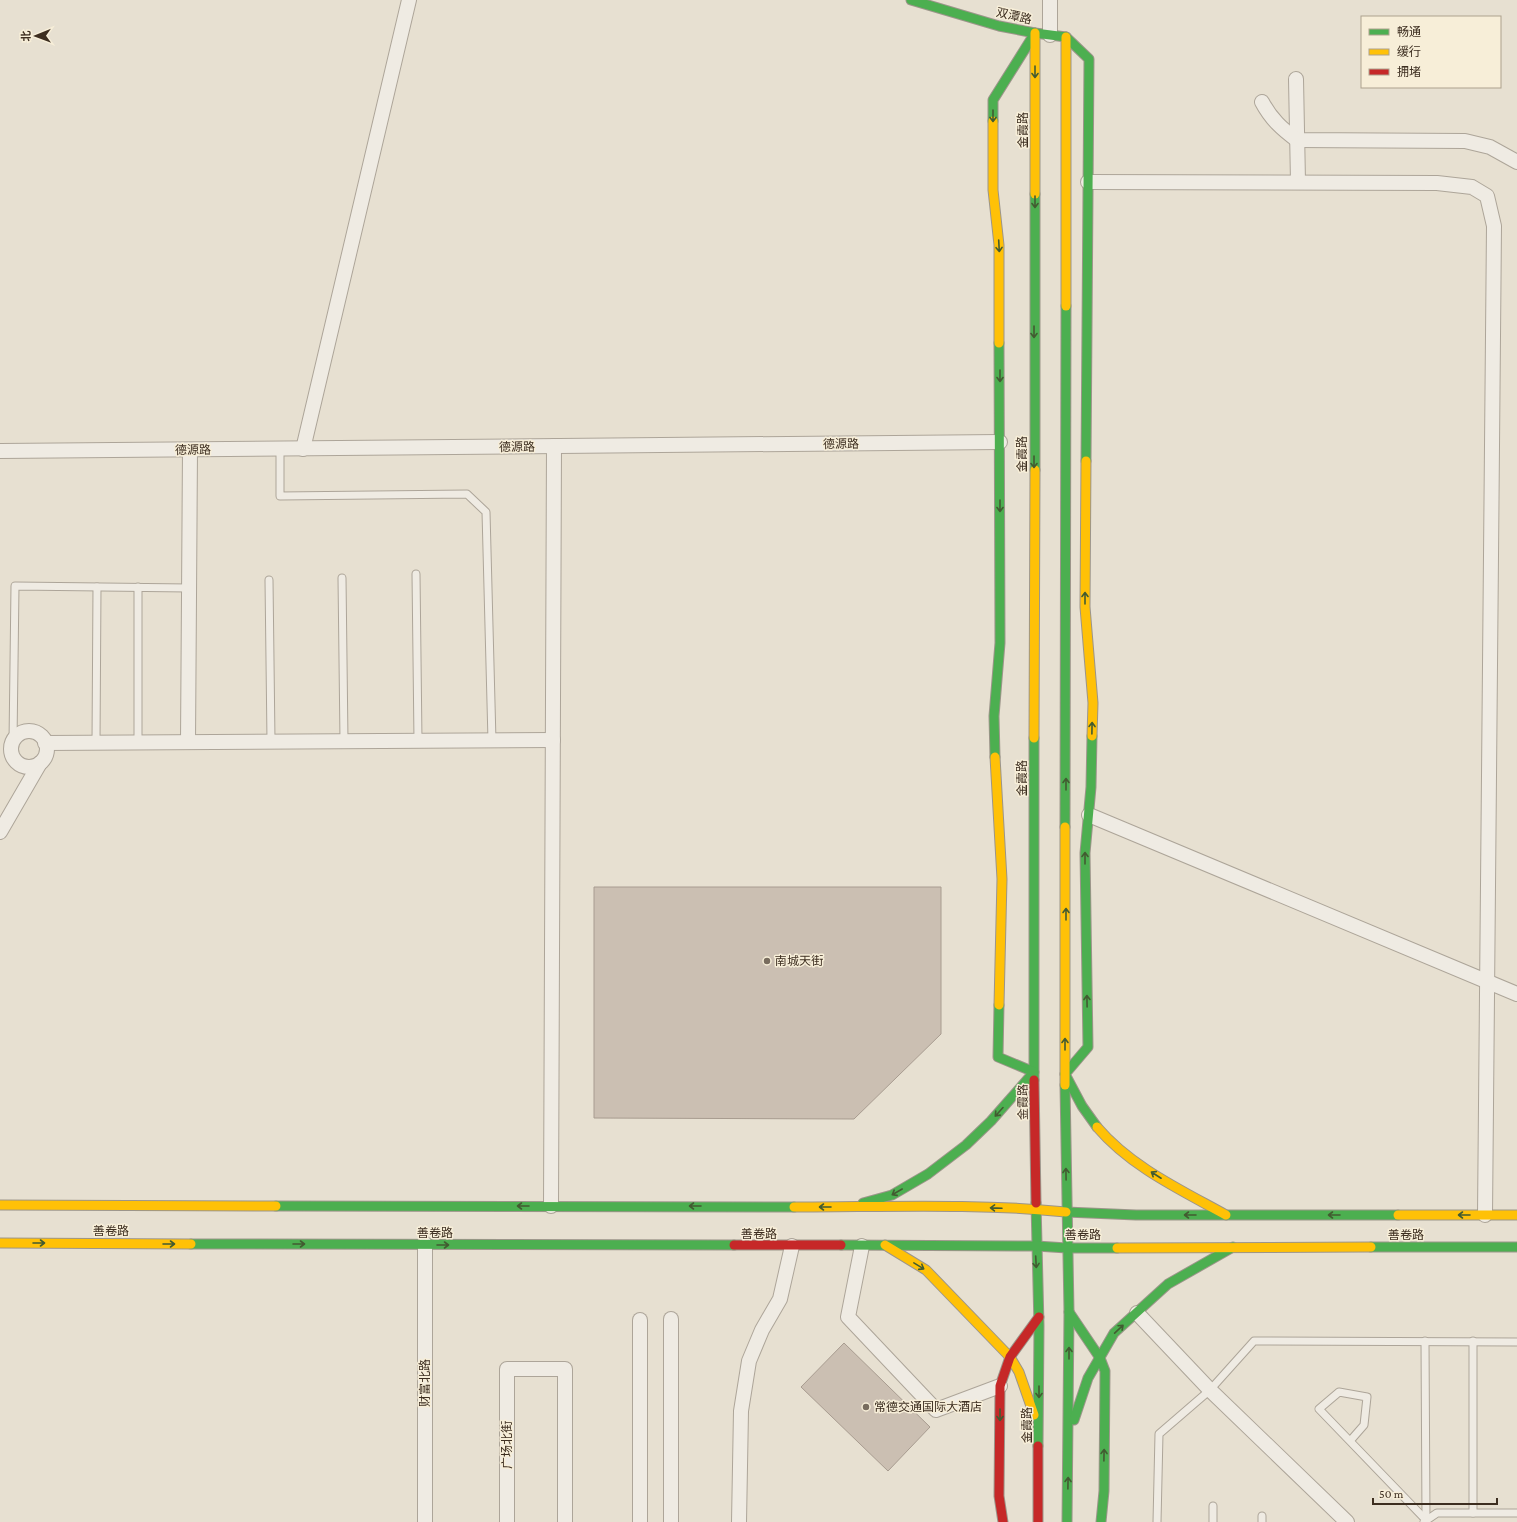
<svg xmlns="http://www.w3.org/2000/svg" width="1517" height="1522" font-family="'Crimson Pro','Noto Sans SC',serif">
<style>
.building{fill:#cbbfb2;stroke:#a89c90}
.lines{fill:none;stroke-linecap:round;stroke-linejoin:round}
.lane-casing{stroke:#ada599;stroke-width:9}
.street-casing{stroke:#ada599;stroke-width:16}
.fast-casing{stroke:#9c958a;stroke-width:11}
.slow-casing{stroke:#9c958a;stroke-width:11}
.jam-casing{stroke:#9c958a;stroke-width:11}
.lane{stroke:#efebe3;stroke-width:7}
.street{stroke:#efebe3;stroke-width:14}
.fast{stroke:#4caf50;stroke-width:9}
.slow{stroke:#ffc107;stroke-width:9}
.jam{stroke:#c62828;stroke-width:9}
.oneway{stroke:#425b31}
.poi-dot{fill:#786c5e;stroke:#f7eed8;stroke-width:1.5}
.labels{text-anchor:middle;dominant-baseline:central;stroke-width:3;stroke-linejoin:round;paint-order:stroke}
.street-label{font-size:12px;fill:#3d2e20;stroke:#f7eed8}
.poi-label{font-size:12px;fill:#3d2e20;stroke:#f7eed8;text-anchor:start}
</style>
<rect width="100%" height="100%" fill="#e7e0d1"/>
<g class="building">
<path d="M594,887H941V1034L854,1119L594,1118Z"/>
<path d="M844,1343L930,1427L888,1471L801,1387Z"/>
</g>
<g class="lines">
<g class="lane-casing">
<g id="lane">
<path d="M280,449V496L467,494L486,512L492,741"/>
<path d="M416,574L418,741"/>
<path d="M342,578L344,741"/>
<path d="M269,580L271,741"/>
<path d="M13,742L15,586L189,588"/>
<path d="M96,742L97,587"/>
<path d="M138,742V587"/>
<path d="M1425,1341L1426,1520"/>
<path d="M1473,1341V1513"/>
<path d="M1350,1441L1364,1425L1367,1397L1339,1392L1319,1409L1426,1520"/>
<path d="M1157,1522L1159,1434L1210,1390L1254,1341L1517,1342"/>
<path d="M1213,1522V1506"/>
<path d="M1262,1522V1516"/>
<path d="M1424,1522L1437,1513H1517"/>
</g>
</g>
<g class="street-casing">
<g id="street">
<path d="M1050,0V35"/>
<path d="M1296,79L1298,182"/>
<path d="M1262,102C1271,119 1282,129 1297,140L1465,141L1490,147L1517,162"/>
<path d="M1088,182L1437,183L1472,187L1487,196L1494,226L1485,1215"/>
<path d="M303,449L409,0"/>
<path d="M0,451L1000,442"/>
<circle cx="29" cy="749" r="18"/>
<path d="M188,742L190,450"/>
<path d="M45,743L553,740"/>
<path d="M1089,815L1517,994"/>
<path d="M0,832L40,763"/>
<path d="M551,1206L554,446"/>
<path d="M862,1246L848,1317L936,1410L1000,1386"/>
<path d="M1137,1313L1210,1390L1347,1522"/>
<path d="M671,1319V1522"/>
<path d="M640,1320V1522"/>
<path d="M425,1522V1244"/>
<path d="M507,1522V1369H565V1522"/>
<path d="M739,1522L741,1411L749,1361L762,1330L780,1299L792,1246"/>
</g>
</g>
<g class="fast-casing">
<g id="fast">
<path d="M911,0L999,26L1035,33L1066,37"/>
<path d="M1066,37L1089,59L1086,461"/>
<path d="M993,121V100L1035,33"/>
<path d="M1035,470V194"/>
<path d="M1092,736L1091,787L1085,853L1088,1047L1065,1074L1082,1106L1097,1127"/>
<path d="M995,757L994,716L1000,643L999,343"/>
<path d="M1065,827L1066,306"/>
<path d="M1034,1080V738"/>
<path d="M1065,1085L1069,1312L1067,1522"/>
<path d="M863,1203L892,1195L928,1174L966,1145L991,1121L1034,1072L998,1057L999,1005"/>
<path d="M1036,1203L1039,1326L1038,1446"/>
<path d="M276,1206L794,1207"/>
<path d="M1066,1212L1136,1215H1398"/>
<path d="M191,1244L734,1245"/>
<path d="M841,1245L1036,1246L1067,1248H1117"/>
<path d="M1371,1247H1517"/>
<path d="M1069,1312L1100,1358L1105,1371L1104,1491L1101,1522"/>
<path d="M1074,1420L1088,1378L1114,1333L1168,1284L1233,1247"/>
</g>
</g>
<g class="slow-casing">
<g id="slow">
<path d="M993,121V190L999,245V343"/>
<path d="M1035,194V33"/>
<path d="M1066,306V37"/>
<path d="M1086,461L1085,607L1093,703L1092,736"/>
<path d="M1034,738L1035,470"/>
<path d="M995,757L1002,879L999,1005"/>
<path d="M1065,1085V827"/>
<path d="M1097,1127C1131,1167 1181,1190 1226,1215"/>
<path d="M0,1205L276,1206"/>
<path d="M794,1207C884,1207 976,1203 1066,1212"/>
<path d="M1398,1215H1517"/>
<path d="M0,1243L191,1244"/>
<path d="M885,1245L926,1270L1010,1357L1019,1372L1034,1415"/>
<path d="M1117,1248L1371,1247"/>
</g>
</g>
<g class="jam-casing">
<g id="jam">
<path d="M1034,1080L1036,1203"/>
<path d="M734,1245H841"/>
<path d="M1003,1522L999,1496L1000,1386L1010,1357L1039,1317"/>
<path d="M1038,1522V1446"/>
</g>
</g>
<use href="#lane" class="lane"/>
<use href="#street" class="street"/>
<use href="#fast" class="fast"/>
<use href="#slow" class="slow"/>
<use href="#jam" class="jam"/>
</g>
<defs><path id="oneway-shaft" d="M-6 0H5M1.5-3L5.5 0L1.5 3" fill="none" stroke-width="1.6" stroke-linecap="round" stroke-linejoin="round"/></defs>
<g class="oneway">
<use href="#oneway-shaft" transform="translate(1035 72) rotate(90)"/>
<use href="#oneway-shaft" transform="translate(993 116) rotate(90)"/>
<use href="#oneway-shaft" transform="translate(1035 202) rotate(90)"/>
<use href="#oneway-shaft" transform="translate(999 246) rotate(87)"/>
<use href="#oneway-shaft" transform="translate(1034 332) rotate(90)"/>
<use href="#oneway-shaft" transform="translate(1000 376) rotate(90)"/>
<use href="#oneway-shaft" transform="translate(1034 462) rotate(90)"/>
<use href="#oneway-shaft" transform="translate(1000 506) rotate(90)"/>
<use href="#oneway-shaft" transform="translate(1085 598) rotate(-90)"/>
<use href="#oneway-shaft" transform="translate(1092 728) rotate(-89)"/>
<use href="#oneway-shaft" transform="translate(1066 784) rotate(-90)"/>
<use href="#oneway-shaft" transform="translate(1085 858) rotate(-90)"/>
<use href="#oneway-shaft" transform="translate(1066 914) rotate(-90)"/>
<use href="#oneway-shaft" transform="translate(1087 1001) rotate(-91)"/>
<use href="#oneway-shaft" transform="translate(1065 1044) rotate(-90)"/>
<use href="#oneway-shaft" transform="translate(999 1112) rotate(132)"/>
<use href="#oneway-shaft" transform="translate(1066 1174) rotate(-91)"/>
<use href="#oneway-shaft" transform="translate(1156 1175) rotate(-147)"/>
<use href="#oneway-shaft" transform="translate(897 1192) rotate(150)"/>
<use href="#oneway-shaft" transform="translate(523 1206) rotate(-180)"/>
<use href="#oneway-shaft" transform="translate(695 1206) rotate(-180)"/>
<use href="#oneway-shaft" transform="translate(825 1207) rotate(-180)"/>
<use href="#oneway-shaft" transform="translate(996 1208) rotate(-178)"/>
<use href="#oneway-shaft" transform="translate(1190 1215) rotate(-180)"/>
<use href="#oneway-shaft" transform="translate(1334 1215) rotate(180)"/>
<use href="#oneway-shaft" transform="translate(1464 1215) rotate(180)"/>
<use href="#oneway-shaft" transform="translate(39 1243)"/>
<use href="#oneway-shaft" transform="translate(169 1244)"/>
<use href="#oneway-shaft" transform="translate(299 1244)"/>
<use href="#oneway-shaft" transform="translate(443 1245)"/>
<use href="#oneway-shaft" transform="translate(1036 1262) rotate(87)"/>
<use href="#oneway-shaft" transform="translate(919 1266) rotate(31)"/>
<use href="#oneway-shaft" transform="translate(1119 1329) rotate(-43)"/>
<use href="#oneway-shaft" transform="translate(1069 1353) rotate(-90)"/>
<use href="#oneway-shaft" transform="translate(1039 1392) rotate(90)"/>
<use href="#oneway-shaft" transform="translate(1000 1415) rotate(90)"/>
<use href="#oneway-shaft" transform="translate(1104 1455) rotate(-89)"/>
<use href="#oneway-shaft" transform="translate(1068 1483) rotate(-89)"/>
</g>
<g class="poi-dot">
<circle cx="767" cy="961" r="4"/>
<circle cx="866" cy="1407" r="4"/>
</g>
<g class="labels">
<g class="street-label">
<text transform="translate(1014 16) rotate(13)">双潭路</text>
<text transform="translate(1023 130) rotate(-90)">金霞路</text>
<text transform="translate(841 444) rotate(-1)">德源路</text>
<text transform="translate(517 447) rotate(-1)">德源路</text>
<text transform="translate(193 450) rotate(-1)">德源路</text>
<text transform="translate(1022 454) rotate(-90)">金霞路</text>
<text transform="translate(1022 778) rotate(-90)">金霞路</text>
<text transform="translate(1023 1102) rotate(-91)">金霞路</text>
<text x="111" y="1231">善卷路</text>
<text x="435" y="1233">善卷路</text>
<text x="759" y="1234">善卷路</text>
<text x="1083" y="1235">善卷路</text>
<text x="1406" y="1235">善卷路</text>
<text transform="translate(425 1383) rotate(-90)">财富北路</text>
<text transform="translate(1027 1425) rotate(-90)">金霞路</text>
<text transform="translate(507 1445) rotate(-90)">广场北街</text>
</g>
<g class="poi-label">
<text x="775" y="961">南城天街</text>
<text x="874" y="1407">常德交通国际大酒店</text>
</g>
</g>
<rect x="1361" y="16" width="140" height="72" fill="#f7eed8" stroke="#ada18e"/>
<rect x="1369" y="29" width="20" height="6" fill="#4caf50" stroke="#ada18e"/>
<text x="1397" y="36" font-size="12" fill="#3d2e20">畅通</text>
<rect x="1369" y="49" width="20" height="6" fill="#ffc107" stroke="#ada18e"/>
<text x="1397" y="56" font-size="12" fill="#3d2e20">缓行</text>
<rect x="1369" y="69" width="20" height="6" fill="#c62828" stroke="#ada18e"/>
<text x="1397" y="76" font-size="12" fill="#3d2e20">拥堵</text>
<g transform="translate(36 36) rotate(269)" stroke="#f7eed8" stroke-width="3" paint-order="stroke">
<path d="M0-3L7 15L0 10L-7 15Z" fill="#3d2e20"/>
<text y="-6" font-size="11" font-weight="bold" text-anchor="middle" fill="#3d2e20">北</text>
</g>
<path d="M1373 1498v6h124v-6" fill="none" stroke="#3d2e20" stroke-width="2"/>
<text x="1379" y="1498" font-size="12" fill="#3d2e20" stroke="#f7eed8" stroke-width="3" paint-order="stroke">50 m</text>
</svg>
